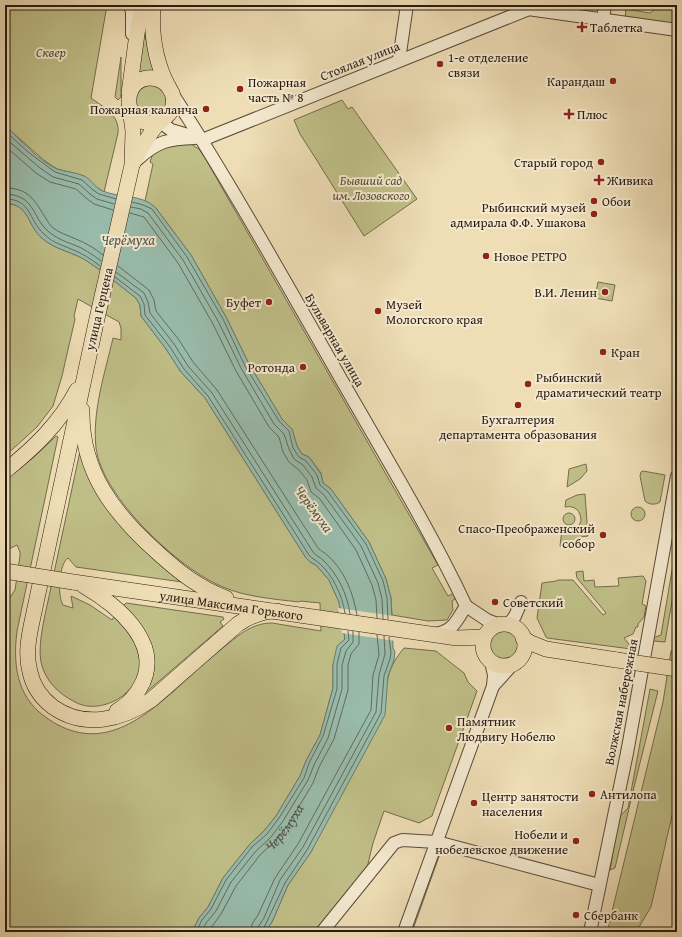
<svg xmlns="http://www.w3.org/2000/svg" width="682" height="937" font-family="'Gentium Book Plus',serif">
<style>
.green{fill:#c0bf88;stroke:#746c4c}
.water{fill:#99bcac;stroke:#6c7b6e}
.pier{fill:#eeddb5}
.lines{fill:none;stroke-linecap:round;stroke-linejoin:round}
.shore{stroke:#616b5e;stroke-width:1}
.minor-casing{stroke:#5a4b39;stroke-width:14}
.major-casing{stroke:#291a10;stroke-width:16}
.minor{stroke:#f4e9cf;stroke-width:12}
.major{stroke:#eeddb5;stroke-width:15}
.major-bridge-casing{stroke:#291a10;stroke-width:16;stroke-linecap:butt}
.major-bridge{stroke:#eeddb5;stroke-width:15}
.poi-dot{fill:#8f2418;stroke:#f4e9cf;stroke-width:1.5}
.labels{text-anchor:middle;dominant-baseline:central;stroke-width:4;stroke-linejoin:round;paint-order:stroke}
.poi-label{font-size:13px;fill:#291a10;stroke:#f4e9cf;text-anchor:start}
.park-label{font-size:13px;font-style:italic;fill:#564c34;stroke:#f4e9cf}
.street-label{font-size:13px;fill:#291a10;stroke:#f4e9cf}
.water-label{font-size:14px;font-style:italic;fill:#505347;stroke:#f4e9cf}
</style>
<rect width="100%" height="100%" fill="#eeddb5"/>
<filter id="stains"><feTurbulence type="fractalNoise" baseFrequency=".005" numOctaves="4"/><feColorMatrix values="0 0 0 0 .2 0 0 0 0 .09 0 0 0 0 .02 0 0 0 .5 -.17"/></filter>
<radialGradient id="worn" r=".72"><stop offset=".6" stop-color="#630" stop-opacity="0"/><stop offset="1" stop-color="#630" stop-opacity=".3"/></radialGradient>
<g class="green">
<path d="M5,5H107L91,98C103,107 120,115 118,133L104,192L96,187L84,176L57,169L45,161L5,126Z"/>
<path d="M656,5H677V27L625,18L626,9L650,13L655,9Z"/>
<path d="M143,22L148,50L155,72L148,71L137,75Z"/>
<path d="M121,57V97L118,100L115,97Z"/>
<path d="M150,84L164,90L168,103L161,114L146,117L135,108L137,91Z"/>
<path d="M342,100L348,109L352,107L417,199L364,236L316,159L300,134L294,120Z"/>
<path d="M191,144L199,149L205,158L438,565L432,568L448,596L454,593L455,599L452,601L453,610L447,620L428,621L392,615L391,598L386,579L369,542L331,489L323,483L321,473L309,457L302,454L297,446L292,429L282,419L249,364L226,317L191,255L155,207L145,201L153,164L150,162C155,142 174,145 191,144Z"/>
<path d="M5,203C31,205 26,225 43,239C56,250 73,252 87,261C104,272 120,286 136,298L140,305L141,316L166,349L181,372L205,398L306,558L310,562L316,565L329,580L339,602L345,639L333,664V688L320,735L306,761L300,776L276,816L264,831L250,844L223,878L208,907L199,918L192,932H5V597L11,596L15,590L20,556V552L17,545L5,551V480L34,457L56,436L58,437L17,631C13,663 16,695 44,716C94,753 134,726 174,691C190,676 207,661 224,647C239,635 252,623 272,623L321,631L320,603L300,601L299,602C274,599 246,597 223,587C179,569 102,497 96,448C92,411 105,373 113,338L121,340V328L119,322L78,299L74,316L75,319L62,376L53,406L37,427L5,456Z"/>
<path d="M598,282L615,285L612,301L595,298Z"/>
<path d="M80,451L182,582L76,567L68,558C59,564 57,595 63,605L73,608L71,596L90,605L112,620L114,617C136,638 153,668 126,693C113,705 91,711 75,702C59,694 45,681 41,662C37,642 47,608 51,587C61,542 70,496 80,451Z"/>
<path d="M586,464L587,471L580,479L567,487L569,469Z"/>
<path d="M643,471L665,475L660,502C656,505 649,505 645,501L640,476L641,472Z"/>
<path d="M585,494L588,536L580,537L581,547L574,548V545L560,546L562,529C571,533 578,530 581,521C581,511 575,505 565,507L566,500L577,495Z"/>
<circle cx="638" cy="514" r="7"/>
<circle cx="569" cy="519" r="6"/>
<path d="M677,541V572L665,642L653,641V638L661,635Z"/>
<path d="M583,571L584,581L594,580L595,587L619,586L618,578L643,576L646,581L642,604L646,606L644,617L638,624V627H636L633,634L624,638L629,644L631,649L547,638L546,637L537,618L542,583L556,581L558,580H573L603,615L606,613L577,578L576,572Z"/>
<path d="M126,603L223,617L224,619L220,622L223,626L144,694C148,687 152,679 153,671C158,643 140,625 123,606Z"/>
<circle cx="504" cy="646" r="16"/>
<path d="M677,644V794L651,907L636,932H607L663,702L671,651Z"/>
<path d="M404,648L436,651L464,673L468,682L477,691L432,816L419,823L384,811L373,843L366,872L314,932H265L272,922L288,885L311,852L387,683C389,669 395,659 404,648Z"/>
<path d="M650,689L658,691L634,787L615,868L610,870L619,817L628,808Z"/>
<path d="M441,851L412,932H409L439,852Z"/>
</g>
<path class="water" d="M5,126C22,140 37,160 57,169C65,172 76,172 84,176C91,179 95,188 103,191C119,198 141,194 155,207L191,255L226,317L249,364L282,419L292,429L297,446L302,454L309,457L321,474L323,483L331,489L369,542L386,579L391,598L393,648L395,652L394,660L388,676L385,715L311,852L288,885L272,922L265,932H192L199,918L208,907L223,878L250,844L264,831L276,816L300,776L306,761L320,735L333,688V664L337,646L345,639L339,602L329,580L316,565L310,562L306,558L205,398L181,372L166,349L141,316L140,305L136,298C120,286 104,272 87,261C73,252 56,250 43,239C26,225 31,205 5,203Z"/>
<path class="pier" d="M338,608L394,616L395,641L342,633Z"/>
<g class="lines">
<g class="shore">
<path d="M5,131L28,152L55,172L82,180L93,190L99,194L116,199"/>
<path d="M5,138L40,168L53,177L79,184L90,194L97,199L114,204"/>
<path d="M5,146L36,173L50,182L76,189L86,198L94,204L113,210"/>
<path d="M5,188C26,188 33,197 43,214C46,218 48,223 52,227C59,233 67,235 76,239C86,243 94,248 103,255"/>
<path d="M5,194C36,195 31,217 49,232C57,238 63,241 72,244C83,248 92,254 101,261"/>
<path d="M5,199C32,199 28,220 44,234C53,243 60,244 71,249C82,253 91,259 100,266"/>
<path d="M132,202L143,205L152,209L187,257L223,319L245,366L279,421L289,431L293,448L299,457L306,461L317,475L320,485L328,492L366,544L372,557L383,581L385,589L387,598L388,619"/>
<path d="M131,207L141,209L148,213L183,260L218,321L241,368L274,424L284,434L289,449L294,459L303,465L312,477L316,488L324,495L361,546L378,583L382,599L383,619"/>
<path d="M130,213L144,217L178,263L213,324L236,371L269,427L279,437L283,452L289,462L299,470L307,480L311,492L320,499L356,550L372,585L376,600L377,618"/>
<path d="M118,266L149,290L154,300L156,311L179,340L193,362L217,390L318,548C321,551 323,552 326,554C344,569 353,592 357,615"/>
<path d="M116,272L144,293L148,302L150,313L174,344L188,366L212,393L313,552C316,556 320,557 323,560C338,575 347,593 350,614"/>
<path d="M115,277L140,296L144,304L145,315L170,347L184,369L208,396L309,555C312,559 316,560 319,563C333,575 342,595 345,613"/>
<path d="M196,932L202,920L211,909L226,880L252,847L267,834L279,818L304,778L309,763L323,736L337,689V664L341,648L349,640L348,631"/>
<path d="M202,932L206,923L216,911L231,882L256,851L271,837L283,821L308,780L314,765L328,738L342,689V665L346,651L353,642V631"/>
<path id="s1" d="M208,932L221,914L236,886L260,855L275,841L288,825L313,783L319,767L334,739L348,690V665L351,654L359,644V632"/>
<path d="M251,932L252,924L258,915L275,878L298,844L371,710L373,675L379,655L377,635"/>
<path d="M257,932L258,927L264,918L280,880L303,847L376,712L379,675L385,654L384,636"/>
<path d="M262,932L285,883L307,850L381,713L384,676L390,659L391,653L389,637"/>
</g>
<g class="minor-casing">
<g id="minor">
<path d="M130,5L132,12V34"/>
<path d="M528,9L677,30"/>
<path d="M603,19L605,5"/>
<path d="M399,60L407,5"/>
<path d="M172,93C232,186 286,283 341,379C384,454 429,528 466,606"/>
<path d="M160,122L171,130L188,135"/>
<path d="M202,140L539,5"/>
<path d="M137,160C157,141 168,139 195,138"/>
<path d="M466,606L487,620L500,625"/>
<path d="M508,625L515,616L521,602"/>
<path d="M435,634C454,631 456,621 466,606"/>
<path d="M493,686L512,665"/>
<path d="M322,932L394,843L402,840L437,842L599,885"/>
<path d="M404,932L493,686L494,675L491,662"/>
<path d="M590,932L627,753L677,476"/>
</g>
</g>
<g class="major-casing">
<g id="major">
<path d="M153,5C151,33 155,61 168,86"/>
<path d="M129,93L137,34L142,5"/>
<path d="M130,109L133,131L132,165L96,323L33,617C29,635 25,654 30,672C33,686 41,698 53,707C84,729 122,720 151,700L238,624C250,616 263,611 277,611"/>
<path d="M133,163C141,150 147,137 156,126C161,120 168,117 171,111C174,105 174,98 172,93C169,86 164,81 157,79C122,69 116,131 160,122"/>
<path d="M82,410C81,472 114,514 158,553C179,572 199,588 226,598"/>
<path d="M5,471C34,448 60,423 77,390"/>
<path id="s2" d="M73,582L457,638L484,637"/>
<path d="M84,586C115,604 161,640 143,682C137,695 129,704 117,711"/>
<circle cx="504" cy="645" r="21"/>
<path d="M523,638L531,643L546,649L617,660"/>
</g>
</g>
<use href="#minor" class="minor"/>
<use href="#major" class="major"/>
<g class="major-bridge-casing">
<g id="major-bridge">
<path d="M5,571L73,582"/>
<path d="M617,660L677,669"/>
</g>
</g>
<use href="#major-bridge" class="major-bridge"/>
</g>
<g class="poi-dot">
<path d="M580 21h4v4h4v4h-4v4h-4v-4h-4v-4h4z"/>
<circle cx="440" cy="64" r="4"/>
<circle cx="613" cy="81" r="4"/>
<circle cx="240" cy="89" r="4"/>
<circle cx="206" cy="109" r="4"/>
<path d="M567 108h4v4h4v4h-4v4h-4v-4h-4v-4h4z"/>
<circle cx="601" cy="162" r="4"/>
<path d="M597 174h4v4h4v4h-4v4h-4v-4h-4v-4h4z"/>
<circle cx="594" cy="201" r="4"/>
<circle cx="594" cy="214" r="4"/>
<circle cx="486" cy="256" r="4"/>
<circle cx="605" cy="292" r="4"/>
<circle cx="269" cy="302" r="4"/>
<circle cx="378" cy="311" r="4"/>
<circle cx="603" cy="352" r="4"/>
<circle cx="303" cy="367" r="4"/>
<circle cx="528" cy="384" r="4"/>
<circle cx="518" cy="405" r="4"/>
<circle cx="603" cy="535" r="4"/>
<circle cx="495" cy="602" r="4"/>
<circle cx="449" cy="728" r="4"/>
<circle cx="592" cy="794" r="4"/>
<circle cx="474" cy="803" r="4"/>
<circle cx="576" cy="841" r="4"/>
<circle cx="576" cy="915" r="4"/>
</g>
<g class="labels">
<g class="poi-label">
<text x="590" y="27">Таблетка</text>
<text x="448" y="57">1-е отделение<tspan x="448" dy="15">связи</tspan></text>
<text x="605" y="81" text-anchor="end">Карандаш</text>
<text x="248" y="82">Пожарная<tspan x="248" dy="15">часть № 8</tspan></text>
<text x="198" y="109" text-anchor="end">Пожарная каланча</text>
<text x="577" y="114">Плюс</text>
<text x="593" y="162" text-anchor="end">Старый город</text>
<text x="607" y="180">Живика</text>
<text x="602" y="201">Обои</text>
<text x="586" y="207" text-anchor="end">Рыбинский музей<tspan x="586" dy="15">адмирала Ф.Ф. Ушакова</tspan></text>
<text x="494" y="256">Новое РЕТРО</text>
<text x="597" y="292" text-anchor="end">В.И. Ленин</text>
<text x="261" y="302" text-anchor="end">Буфет</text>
<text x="386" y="304">Музей<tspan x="386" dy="15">Мологского края</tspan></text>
<text x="611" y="352">Кран</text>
<text x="295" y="367" text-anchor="end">Ротонда</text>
<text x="536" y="377">Рыбинский<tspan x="536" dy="15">драматический театр</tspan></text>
<text x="518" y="419" text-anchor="middle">Бухгалтерия<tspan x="518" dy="15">департамента образования</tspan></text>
<text x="595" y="528" text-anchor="end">Спасо-Преображенский<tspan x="595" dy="15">собор</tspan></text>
<text x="503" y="602">Советский</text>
<text x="457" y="721">Памятник<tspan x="457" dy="15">Людвигу Нобелю</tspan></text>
<text x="600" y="794">Антилопа</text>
<text x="482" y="796">Центр занятости<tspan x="482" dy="15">населения</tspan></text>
<text x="568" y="834" text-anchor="end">Нобели и<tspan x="568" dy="15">нобелевское движение</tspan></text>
<text x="584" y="915">Сбербанк</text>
</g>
<g class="park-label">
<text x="51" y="52">Сквер</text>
<text x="371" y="180">Бывший сад<tspan x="371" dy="15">им. Лозовского</tspan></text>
</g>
<g class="street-label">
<text transform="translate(360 61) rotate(-22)">Стоялая улица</text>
<text transform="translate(99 309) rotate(-77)">улица Герцена</text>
<text transform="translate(335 340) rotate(60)">Бульварная улица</text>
<text stroke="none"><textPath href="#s2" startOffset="160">улица Максима Горького</textPath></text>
<text transform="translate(621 702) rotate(-79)">Волжская набережная</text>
</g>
<g class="water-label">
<text x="128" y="240">Черёмуха</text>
<text transform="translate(314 509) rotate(54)">Черёмуха</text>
<text stroke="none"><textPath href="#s1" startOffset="130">Черёмуха</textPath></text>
</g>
</g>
<rect width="682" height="937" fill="none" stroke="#eeddb5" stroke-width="20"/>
<rect x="6" y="6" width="670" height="925" fill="none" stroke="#291a10" stroke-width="2"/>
<rect x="10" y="10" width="662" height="917" fill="none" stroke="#291a10"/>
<rect width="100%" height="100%" filter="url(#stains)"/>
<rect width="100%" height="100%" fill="url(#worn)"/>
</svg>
